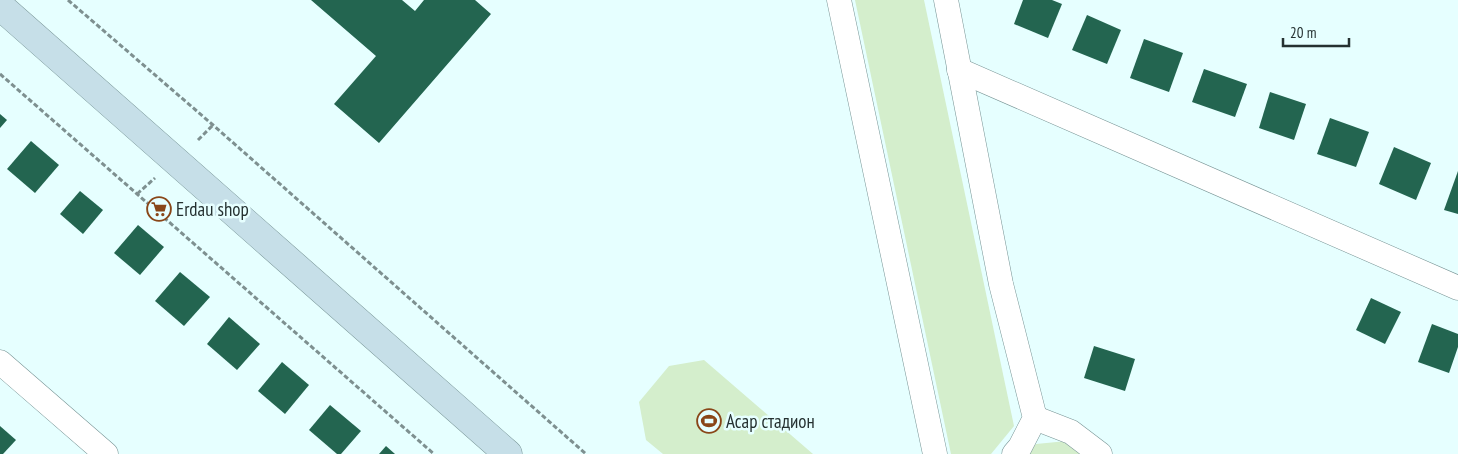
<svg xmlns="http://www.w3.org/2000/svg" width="1458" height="454" font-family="'PT Sans Narrow',sans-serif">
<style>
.green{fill:#d4eecc}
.building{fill:#236550}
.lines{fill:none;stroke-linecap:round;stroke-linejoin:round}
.street-casing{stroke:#789495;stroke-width:25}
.secondary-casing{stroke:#789495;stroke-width:29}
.path{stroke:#7e9090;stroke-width:3;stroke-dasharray:5 2.5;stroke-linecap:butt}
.street{stroke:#fff;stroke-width:24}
.secondary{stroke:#c6dfe8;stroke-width:28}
.labels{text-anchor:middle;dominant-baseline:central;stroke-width:5;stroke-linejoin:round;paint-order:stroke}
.poi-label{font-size:19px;fill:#253131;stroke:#e6ffff;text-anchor:start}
</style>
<rect width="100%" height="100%" fill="#e6ffff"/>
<g class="green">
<path d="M855,0H924L1014,426L991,454H951Z"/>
<path d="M704,360L813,454H663L646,440L639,402L669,366Z"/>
<path d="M1067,441L1083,454H1027L1036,444Z"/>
</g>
<g class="building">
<path d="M311,0H402L415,11L424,0H475L491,14L379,143L334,104L376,56Z"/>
<path d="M1023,0H1052L1062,4L1048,38L1014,24Z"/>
<path d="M1087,15L1121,30L1107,64L1072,50Z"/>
<path d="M1144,39L1183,53L1169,92L1130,78Z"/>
<path d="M1204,69L1247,84L1235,117L1192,102Z"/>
<path d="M1270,92L1306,104L1294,140L1259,128Z"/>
<path d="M0,114L7,120L0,128Z"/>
<path d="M1330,118L1369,132L1356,167L1317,154Z"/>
<path d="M31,141L59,165L35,193L7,169Z"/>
<path d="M1394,147L1431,163L1416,200L1379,184Z"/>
<path d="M1458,171V214L1444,210Z"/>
<path d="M80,191L103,210L83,234L60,214Z"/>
<path d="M138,225L164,247L140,275L114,253Z"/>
<path d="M180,272L210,297L184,326L155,301Z"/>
<path d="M1371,298L1401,312L1385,344L1356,330Z"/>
<path d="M229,317L260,344L237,370L207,344Z"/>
<path d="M1432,324L1458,334V347L1449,373L1418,362Z"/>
<path d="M1094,346L1135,359L1125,391L1084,378Z"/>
<path d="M282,362L309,385L285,414L258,391Z"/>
<path d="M330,405L361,431L341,454H337L309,430Z"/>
<path d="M0,426L16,440L3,454H0Z"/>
<path d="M386,446L395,454H379Z"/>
</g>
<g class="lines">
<g class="street-casing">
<g id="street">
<path d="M839,0L935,454"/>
<path d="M946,0L1001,284L1035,418L1020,447L1014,454"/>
<path d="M959,70L1458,288"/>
<path d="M0,362L106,454"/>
<path d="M1035,418L1071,432L1100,454"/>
</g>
</g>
<g class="secondary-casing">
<path id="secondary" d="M0,6L508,454"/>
</g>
<g class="path">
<path d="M68,0L213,125L586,454"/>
<path d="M0,74L434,454"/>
<path d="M198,140L213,125"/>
<path d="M137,194L155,178"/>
</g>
<use href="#street" class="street"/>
<use href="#secondary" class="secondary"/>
</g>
<defs>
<g id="supermarket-ring" transform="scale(1.25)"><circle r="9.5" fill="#e6ffff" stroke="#894618" stroke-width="1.5"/><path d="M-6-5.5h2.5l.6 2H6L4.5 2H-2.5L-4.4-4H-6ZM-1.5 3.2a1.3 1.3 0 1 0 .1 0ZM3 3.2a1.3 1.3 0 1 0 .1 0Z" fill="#894618"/></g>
<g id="stadium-ring" transform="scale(1.25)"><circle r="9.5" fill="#e6ffff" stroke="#894618" stroke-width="1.5"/><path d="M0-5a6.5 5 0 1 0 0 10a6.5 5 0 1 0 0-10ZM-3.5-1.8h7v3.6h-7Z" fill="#894618"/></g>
</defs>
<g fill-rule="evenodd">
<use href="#supermarket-ring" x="159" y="209"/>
<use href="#stadium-ring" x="709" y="421"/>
</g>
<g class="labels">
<g class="poi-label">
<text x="176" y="209">Erdau shop</text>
<text x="726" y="421">Асар стадион</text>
</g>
</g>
<path d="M1283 38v8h66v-8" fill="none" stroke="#253131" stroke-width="2.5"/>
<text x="1290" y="38" font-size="15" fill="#253131" stroke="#e6ffff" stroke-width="4" paint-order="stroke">20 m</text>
</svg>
